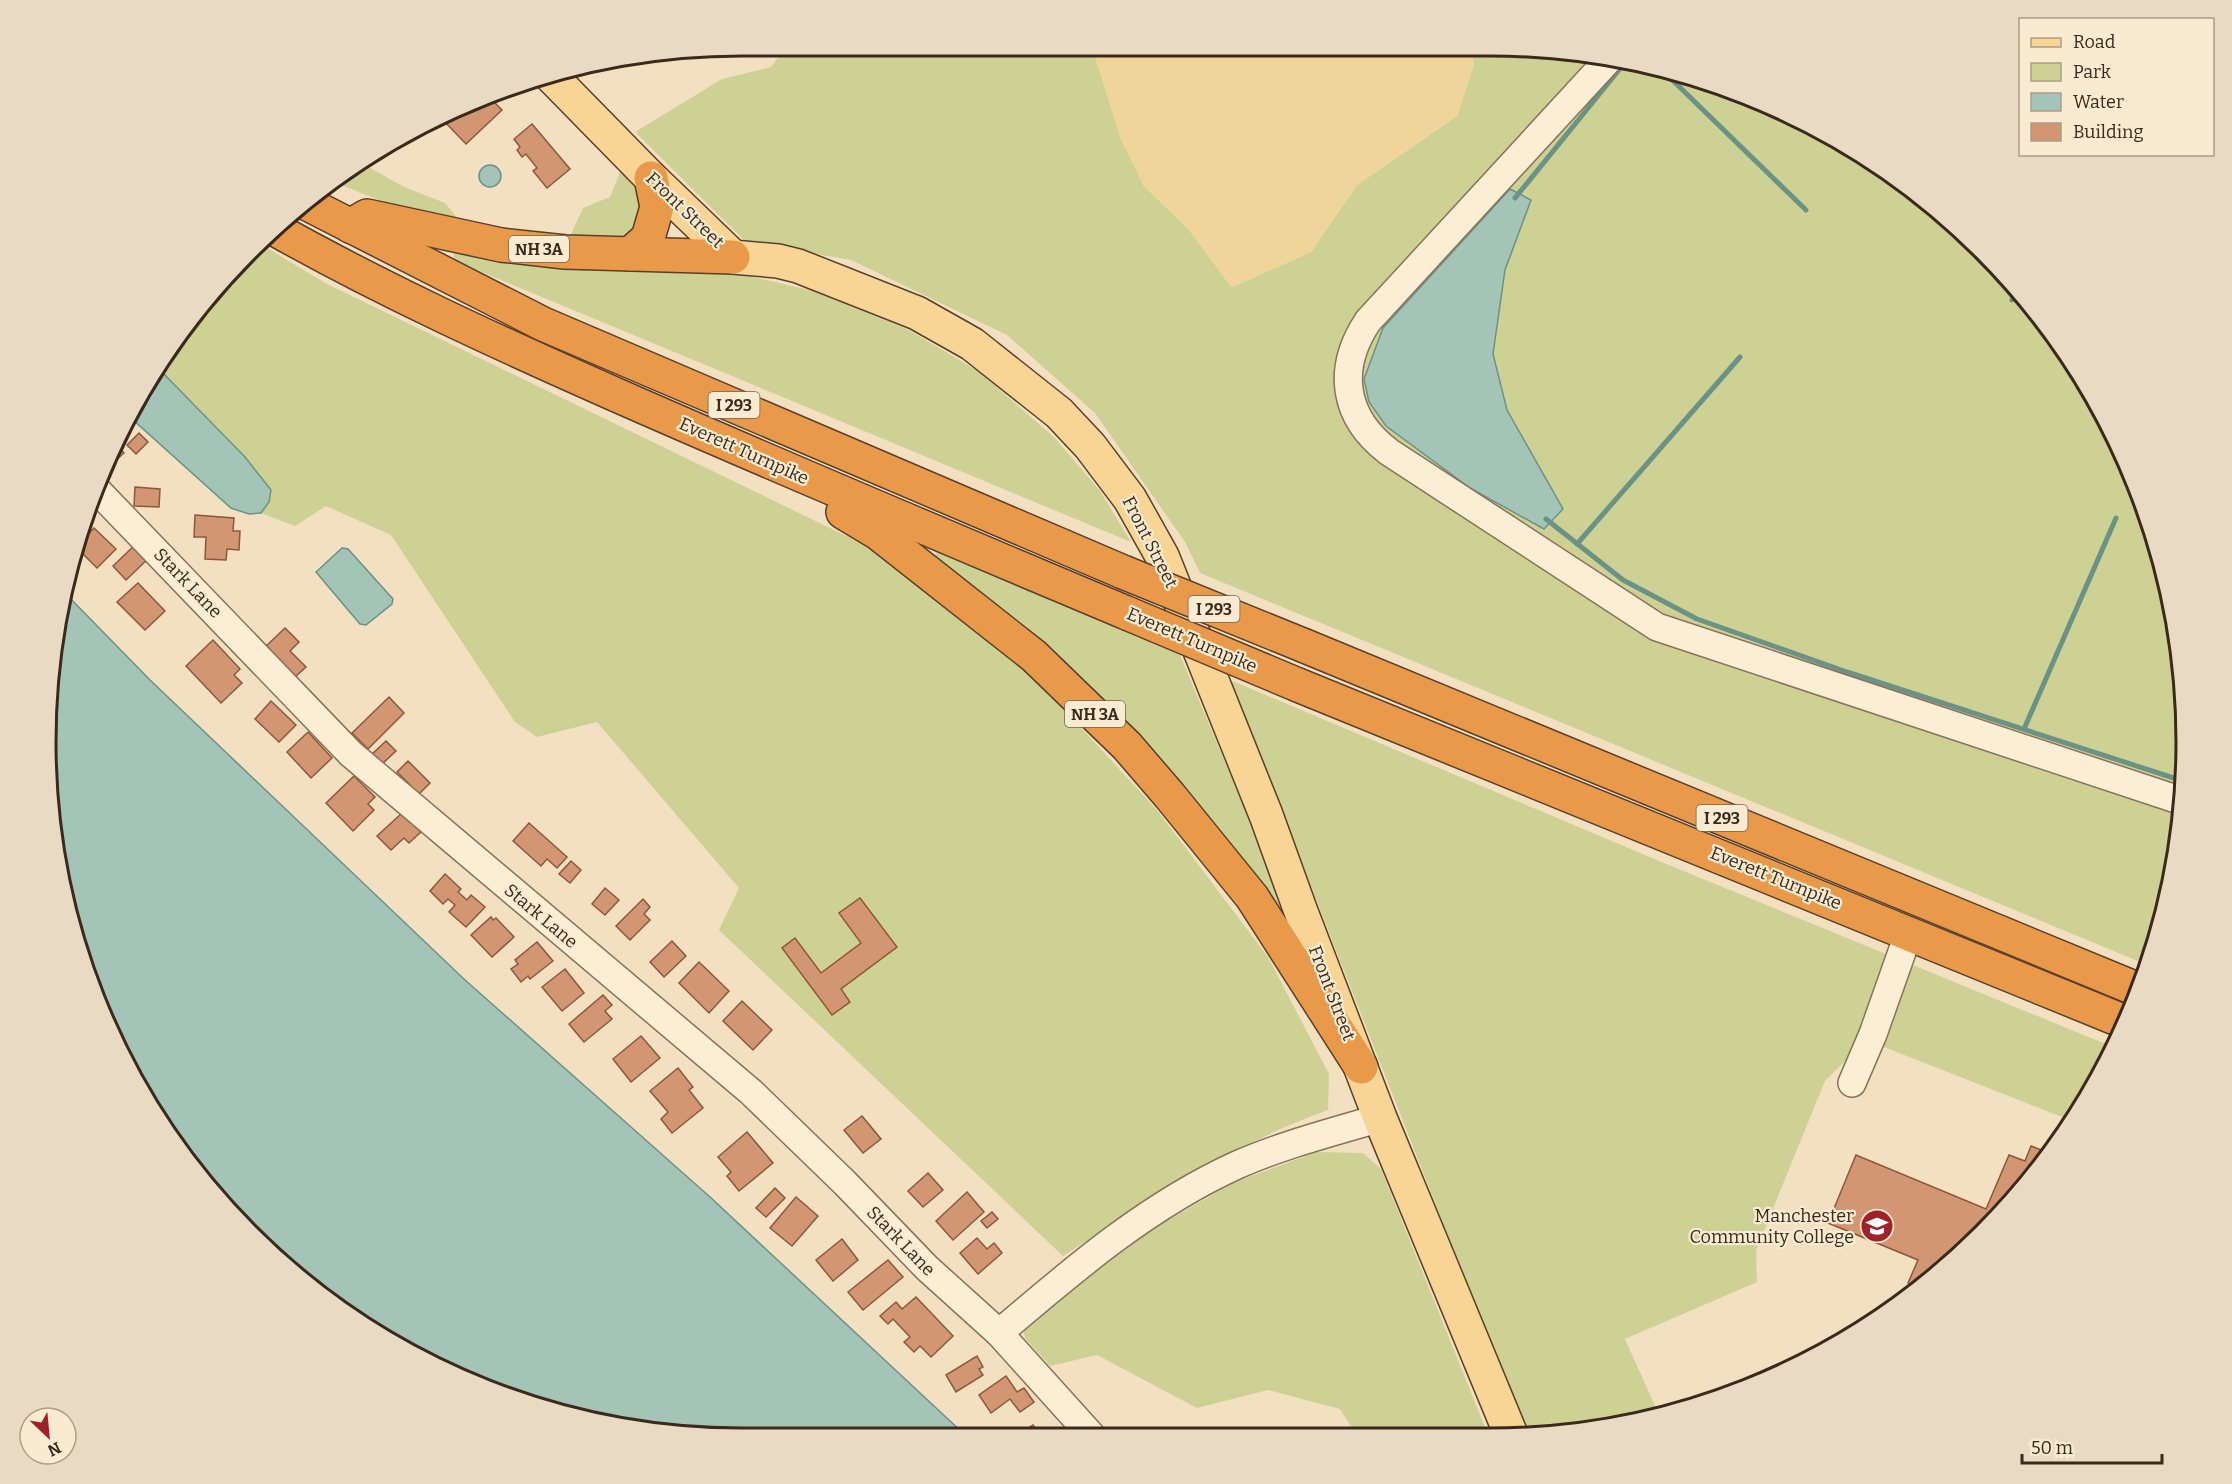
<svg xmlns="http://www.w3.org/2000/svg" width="2232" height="1484" font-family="Bitter,serif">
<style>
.green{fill:#cdd193}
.sand{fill:#f0d59b}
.water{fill:#a4c4b8;stroke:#6a9386;stroke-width:1.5}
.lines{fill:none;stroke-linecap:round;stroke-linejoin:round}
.stream{stroke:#6a9386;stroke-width:5}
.building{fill:#d39673;stroke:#8e573a;stroke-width:1.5}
.minor-casing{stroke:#8d7057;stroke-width:30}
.major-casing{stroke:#5a3e2b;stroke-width:36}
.highway-casing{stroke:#5a3e2b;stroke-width:36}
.minor{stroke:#fceed5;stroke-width:27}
.major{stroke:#f8d495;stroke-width:33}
.highway{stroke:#e89a4a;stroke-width:33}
.highway-bridge-casing{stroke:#5a3e2b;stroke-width:36;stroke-linecap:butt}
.highway-bridge{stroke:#e89a4a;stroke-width:33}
.labels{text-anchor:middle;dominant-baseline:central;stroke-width:4.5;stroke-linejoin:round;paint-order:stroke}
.shield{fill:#f8ebd1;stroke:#746352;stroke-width:1.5}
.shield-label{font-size:16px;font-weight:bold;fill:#3b291c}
.street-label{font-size:18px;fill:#3b291c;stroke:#f8ebd1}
.poi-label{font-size:18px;fill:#3b291c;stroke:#f8ebd1;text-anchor:end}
.rim{fill:none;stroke:#3b291c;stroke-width:3}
</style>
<rect width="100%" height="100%" fill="#f2e0c1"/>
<g class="green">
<path d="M783,51H1093L1143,185L1189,230L1232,287L1311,252L1357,185L1457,116L1474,64L1471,51H1581L1671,69L1798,117L1950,218L2043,318L2115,434L2163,562L2186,697L2181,833L2150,966L1200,573L1185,542L1095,413L1007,335L851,260L746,242L635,132L722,79L771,67Z"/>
<path d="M358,161L404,187L445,203L464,226L412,213L331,181Z"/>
<path d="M621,170L643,193L635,235L616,245L568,241L583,208L610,197Z"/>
<path d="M259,243L327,284L867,546L1025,667L1157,810L1268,957L1329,1074L1328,1110C1232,1144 1149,1201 1063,1256L719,930L739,888L597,722L537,737L515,722L391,535L326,506L295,526L261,513L269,502L271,490L245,457L159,369L189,317Z"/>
<path d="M455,251L732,272L813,291L907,329L978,371L1055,438L1100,491L1131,542L453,260Z"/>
<path d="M937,552L1180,655L1309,962L1264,900L932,561Z"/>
<path d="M1230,680L1664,863L2113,1047L2093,1091L2072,1121L1884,1047L1849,1057L1825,1081L1756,1250L1757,1282L1625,1339L1660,1417L1527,1437Z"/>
<path d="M1317,1152L1363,1153L1381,1169L1489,1437H1358L1340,1409L1268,1390L1197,1408L1097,1355L1050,1366L1025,1338L1023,1327L1144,1234L1233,1183Z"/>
</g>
<path class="sand" d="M1093,51H1471L1474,64L1457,116L1357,185L1311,252L1231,287L1189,230L1143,185L1121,140Z"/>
<g class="water">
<circle cx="490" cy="176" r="11"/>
<path d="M1510,189L1531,200L1505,270L1493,354L1507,410L1563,509L1544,529L1470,488L1386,426L1369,402L1364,379L1383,328Z"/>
<path d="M159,369L245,457L271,490L269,502L261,513L249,514L231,508L131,418Z"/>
<path d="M342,548L348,549L393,599L392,604L366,625L360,624L316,572Z"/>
<path d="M64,592L150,680L465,980L710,1197L965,1435L651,1433L561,1415L434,1367L282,1266L218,1201L139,1091L69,922L47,788V696Z"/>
</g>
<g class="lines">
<g class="stream">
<path d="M1659,67L1806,210"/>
<path d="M1515,198L1627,60"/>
<path d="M2012,300L2017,290"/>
<path d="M1546,519L1623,580L1697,619L1847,672L2183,781"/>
<path d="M1577,544L1740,357"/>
<path d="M2024,729L2116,518"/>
</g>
</g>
<g class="building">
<path d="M489,97L502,110L466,144L442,119L473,104L475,107Z"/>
<path d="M532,124L570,169L547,188L533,171L537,168L526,154L522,157L517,150L520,147L514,139Z"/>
<path d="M139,433L148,442L136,454L127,445Z"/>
<path d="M116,444L124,453L111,465L107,461Z"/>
<path d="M135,487L160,489L159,507L134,506Z"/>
<path d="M195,515L234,518L233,531H240L239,550L227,549L226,560L205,559L206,537H194Z"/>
<path d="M94,528L116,549L97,568L76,547Z"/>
<path d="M138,542L151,556L126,580L113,566Z"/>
<path d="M138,583L165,611L145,630L117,602Z"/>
<path d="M285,628L299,642L290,651L306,667L293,679L263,649Z"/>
<path d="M213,640L240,669L234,675L242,683L221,703L186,666Z"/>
<path d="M389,697L404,713L368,749L352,733Z"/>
<path d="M271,701L296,725L279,742L255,719Z"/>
<path d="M308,732L332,758L311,778L287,752Z"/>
<path d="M386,741L396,751L381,765L371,755Z"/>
<path d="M408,761L430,783L417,796L409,788L411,786L397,772Z"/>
<path d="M354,776L375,797L368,804L374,810L353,831L326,803Z"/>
<path d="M402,813L421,832L409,843L404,838L391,850L377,836Z"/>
<path d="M529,823L567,857L557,868L547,859L541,866L513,841Z"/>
<path d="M571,861L581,870L570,883L559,874Z"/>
<path d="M445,874L461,889L458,892L467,900L471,895L485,907L466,927L449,912L455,905L448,899L443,904L430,891Z"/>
<path d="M605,888L619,900L605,915L592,904Z"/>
<path d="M860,898L897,947L841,989L850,1002L832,1015L782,948L795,938L821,973L861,943L839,913Z"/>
<path d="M643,899L650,907L644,914L650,920L630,940L616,926Z"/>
<path d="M491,917L493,920L496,918L514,937L492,957L471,935Z"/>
<path d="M672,941L686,956L664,977L650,962Z"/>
<path d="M537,942L553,961L530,979L528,976L521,982L511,969L518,964L515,960Z"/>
<path d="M699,962L729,991L709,1013L679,983Z"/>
<path d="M565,969L584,993L562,1011L542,987Z"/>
<path d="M603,995L612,1005L605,1011L612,1019L584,1042L569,1024Z"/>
<path d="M742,1001L772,1030L753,1050L723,1021Z"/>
<path d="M641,1036L660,1058L631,1082L613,1059Z"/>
<path d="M678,1068L693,1087L689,1090L703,1108L672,1133L661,1119L668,1112L650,1091Z"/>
<path d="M862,1116L881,1139L863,1153L844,1130Z"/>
<path d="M747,1132L773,1163L739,1191L727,1176L731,1172L718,1157Z"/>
<path d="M2031,1146L2049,1153L2014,1202L1921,1289L1908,1283L1918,1260L1828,1223L1856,1155L1986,1209L2009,1155L2025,1161Z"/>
<path d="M928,1173L943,1190L923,1207L908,1191Z"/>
<path d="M775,1188L785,1198L766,1217L756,1208Z"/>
<path d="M967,1192L984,1212L953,1240L936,1221Z"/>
<path d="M796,1197L818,1216L792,1246L770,1228Z"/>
<path d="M992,1212L998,1219L987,1228L981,1221Z"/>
<path d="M977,1238L987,1249L994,1243L1002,1253L978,1274L960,1253Z"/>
<path d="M842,1239L858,1260L833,1281L816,1260Z"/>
<path d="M888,1260L903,1277L863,1310L848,1292Z"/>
<path d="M916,1297L953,1336L931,1357L920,1346L914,1352L904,1342L910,1337L893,1319L888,1324L880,1316L896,1302L902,1309Z"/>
<path d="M977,1356L983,1367L979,1369L983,1375L956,1392L946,1375Z"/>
<path d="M1006,1376L1017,1392L1024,1388L1034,1402L1020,1412L1010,1399L991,1413L979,1395Z"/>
<path d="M1033,1425L1040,1435H1017Z"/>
</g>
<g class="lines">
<g class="minor-casing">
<g id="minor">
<path d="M1611,57L1368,321C1336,369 1343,417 1389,452L1657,627L2182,801"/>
<path d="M94,487L351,754L751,1092L845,1183L927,1268L999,1333L1091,1435"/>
<path d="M1852,1083L1873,1034L1909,932"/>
<path d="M999,1333C1073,1270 1147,1206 1237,1165C1282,1145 1333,1132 1380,1118"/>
</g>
</g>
<g class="major-casing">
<path id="major" d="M550,75L651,178L733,257L778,261L798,266L917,313L972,344L1059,413L1090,446L1130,499L1162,556L1266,815L1300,909L1380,1118L1512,1437"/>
</g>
<g class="highway-casing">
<g id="highway">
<path d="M304,202L543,324L1123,572"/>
<path d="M350,226L367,216L501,245L565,252L733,257"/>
<path d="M273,228C383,290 497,342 612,393C784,469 956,541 1129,614"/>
<path d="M630,254L648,238L657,207L651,178"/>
<path d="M843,512L878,533L1034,656L1127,746L1170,796L1252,897L1361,1067"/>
<path d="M1305,646L2139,990"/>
<path d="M1298,685L2125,1022"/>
</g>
</g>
<use href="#minor" class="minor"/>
<use href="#major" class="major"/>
<use href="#highway" class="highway"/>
<g class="highway-bridge-casing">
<g id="highway-bridge">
<path d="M1123,572L1305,646"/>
<path d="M1129,614L1298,685"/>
</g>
</g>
<use href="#highway-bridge" class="highway-bridge"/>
</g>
<defs>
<g id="university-disc" transform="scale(1.725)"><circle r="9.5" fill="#a12129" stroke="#f8ebd1"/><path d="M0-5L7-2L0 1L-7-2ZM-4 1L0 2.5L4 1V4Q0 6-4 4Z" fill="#fff"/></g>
</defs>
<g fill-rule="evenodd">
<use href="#university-disc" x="1877" y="1226"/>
</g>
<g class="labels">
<g class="shield">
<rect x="509" y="236" width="60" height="26" rx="4.5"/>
<rect x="708.5" y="392" width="51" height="26" rx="4.5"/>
<rect x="1188.5" y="596" width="51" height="26" rx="4.5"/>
<rect x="1065" y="701" width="60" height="26" rx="4.5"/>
<rect x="1696.5" y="805" width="51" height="26" rx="4.5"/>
</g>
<g class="shield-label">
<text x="539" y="249">NH 3A</text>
<text x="734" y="405">I 293</text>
<text x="1214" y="609">I 293</text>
<text x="1095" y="714">NH 3A</text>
<text x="1722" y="818">I 293</text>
</g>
<g class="street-label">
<text transform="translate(685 210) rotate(44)">Front Street</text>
<text transform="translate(744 451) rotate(24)">Everett Turnpike</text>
<text transform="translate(1150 542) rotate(63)">Front Street</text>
<text transform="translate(188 583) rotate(46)">Stark Lane</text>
<text transform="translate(1192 640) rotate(23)">Everett Turnpike</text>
<text transform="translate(1776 878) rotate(22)">Everett Turnpike</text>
<text transform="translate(541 916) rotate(40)">Stark Lane</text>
<text transform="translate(1332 993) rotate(69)">Front Street</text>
<text transform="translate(901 1241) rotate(46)">Stark Lane</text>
</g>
<g class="poi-label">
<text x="1854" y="1216">Manchester<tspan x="1854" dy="21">Community College</tspan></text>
</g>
</g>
<path d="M0 0H2232V1484H0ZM742 56H1490A686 686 0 0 1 2176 742V742A686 686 0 0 1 1490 1428H742A686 686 0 0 1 56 742V742A686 686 0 0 1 742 56Z" fill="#e9dbc3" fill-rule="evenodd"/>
<path class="rim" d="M742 56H1490A686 686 0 0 1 2176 742V742A686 686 0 0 1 1490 1428H742A686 686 0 0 1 56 742V742A686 686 0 0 1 742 56Z"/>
<rect x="2019" y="18" width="195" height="138" fill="#f8ebd1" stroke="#ac9d89" stroke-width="1.5"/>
<rect x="2031" y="38" width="30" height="9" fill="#f8d495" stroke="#ac9d89" stroke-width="1.5"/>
<text x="2073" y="48" font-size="18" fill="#3b291c">Road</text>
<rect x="2031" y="63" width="30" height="18" fill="#cdd193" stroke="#ac9d89" stroke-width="1.5"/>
<text x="2073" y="78" font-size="18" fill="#3b291c">Park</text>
<rect x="2031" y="93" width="30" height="18" fill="#a4c4b8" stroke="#ac9d89" stroke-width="1.5"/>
<text x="2073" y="108" font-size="18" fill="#3b291c">Water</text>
<rect x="2031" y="123" width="30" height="18" fill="#d39673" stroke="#ac9d89" stroke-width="1.5"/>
<text x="2073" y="138" font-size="18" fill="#3b291c">Building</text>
<g transform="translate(48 1436) rotate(154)"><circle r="28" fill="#f8ebd1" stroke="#ac9d89" stroke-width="1.5"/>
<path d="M0-4.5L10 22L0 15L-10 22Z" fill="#a12129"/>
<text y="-9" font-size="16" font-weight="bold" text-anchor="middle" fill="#3b291c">N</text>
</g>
<path d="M2022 1454v9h140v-9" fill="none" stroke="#3b291c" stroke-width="3"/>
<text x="2031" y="1454" font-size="18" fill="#3b291c" stroke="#f8ebd1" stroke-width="4.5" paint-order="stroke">50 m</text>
</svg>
